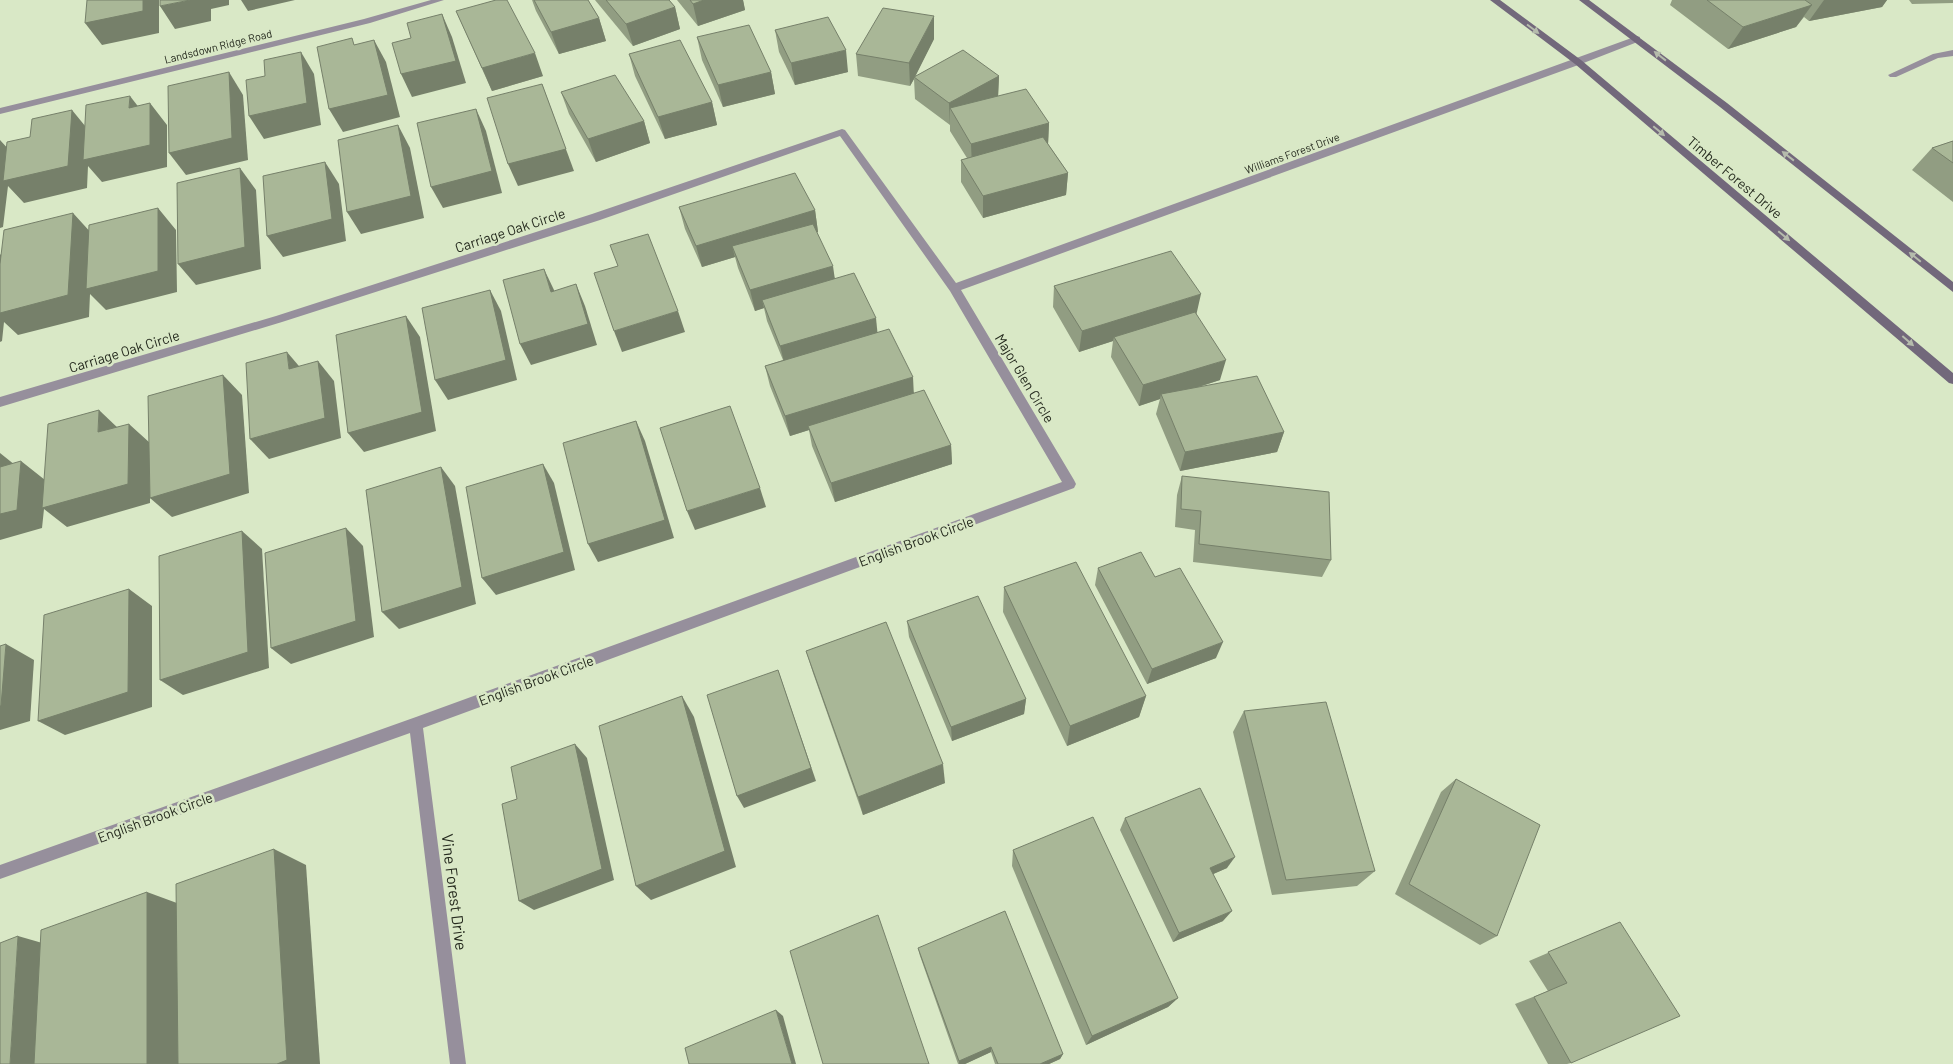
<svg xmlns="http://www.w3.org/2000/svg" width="1953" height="1064" font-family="Barlow,sans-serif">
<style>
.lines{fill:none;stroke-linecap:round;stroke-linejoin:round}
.minor{fill:#968f9c;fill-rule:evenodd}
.secondary{fill:#72687b;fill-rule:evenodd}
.wall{fill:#919d82}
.shaded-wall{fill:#76806a}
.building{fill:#a9b797;stroke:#76806a}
.oneway{fill:#b5bbac}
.labels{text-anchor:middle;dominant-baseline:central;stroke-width:5;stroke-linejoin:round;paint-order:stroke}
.far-street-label{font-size:11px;fill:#252a1e;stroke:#d9e8c6}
.street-label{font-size:14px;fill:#252a1e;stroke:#d9e8c6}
.near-street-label{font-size:16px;fill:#252a1e;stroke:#d9e8c6}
</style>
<rect width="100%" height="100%" fill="#d9e8c6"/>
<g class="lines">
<g class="minor">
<path d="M431,0H444L370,23L0,114V108L364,19Z"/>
<path d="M1637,36L1640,37V41L1581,64L961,290L1074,480L1076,484L1074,488L423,728L466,1064H450L410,733L0,879V865L416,717L1062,482L950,291L840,136L600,220L282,322L0,407V397L276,316L592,214L842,129L845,130L956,283Z"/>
<path d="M1953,50V56L1938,58L1896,77H1890L1888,75L1933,54Z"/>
</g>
<g class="secondary">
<path d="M1490,0H1500L1581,60L1953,373V384L1949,383L1575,64Z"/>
<path d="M1579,0H1589L1727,103L1953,282V292L1720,107Z"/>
</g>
</g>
<g class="wall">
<path d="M532,0H588L599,18L606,41L559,54L536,11Z"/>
<path d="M595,0H669L675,7L680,29L633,46Z"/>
<path d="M677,0H743L745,10L698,26Z"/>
<path d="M1672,0H1887L1882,7L1809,21L1804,17L1796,27L1728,49L1670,5Z"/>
<path d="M1909,0H1953V3L1912,4Z"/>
<path d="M456,11L543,76L492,91Z"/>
<path d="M775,30L848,72L795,85L779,52Z"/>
<path d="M697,37L771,72L775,94L723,107L702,60Z"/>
<path d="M934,39L915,76H999L998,96L1049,123L1048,144L1068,173L1066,195L983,218L961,182V160L967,158L950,131V125L915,99L914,79L910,86L858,76L856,54Z"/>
<path d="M629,54L712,102L717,125L665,139L635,76Z"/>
<path d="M561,92L644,121L650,143L596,162L569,114Z"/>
<path d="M1953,141V202L1912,170L1932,148Z"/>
<path d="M679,207L815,210L818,232H817L835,279L877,332L914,393L951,445L952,464L835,502L812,446L809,430L790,436L770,386L765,366L783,360L767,321L764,308L755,311L738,268L735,257L702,267L685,229Z"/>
<path d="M1054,286L1196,314L1220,380L1199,387L1284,432L1277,452L1180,471L1156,414L1160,399L1139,406L1111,357L1113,341L1079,352L1053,307Z"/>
<path d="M1182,476L1331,560L1322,577L1193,562L1195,530L1175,527L1177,495Z"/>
<path d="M1098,568L1155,577L1216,658L1147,684L1095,585Z"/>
<path d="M1004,587L1146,696L1139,717L1067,746L1003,612Z"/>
<path d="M907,621L1026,699L1024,714L952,741L909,637Z"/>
<path d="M806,651L945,783L863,815L813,673Z"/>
<path d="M1244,711L1375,871L1357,886L1272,895L1233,732Z"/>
<path d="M1456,779L1497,936L1480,945L1395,894L1441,792Z"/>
<path d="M1125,818L1227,868L1213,874L1223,921L1173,942L1120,830Z"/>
<path d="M1013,850L1178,998L1168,1007L1086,1045L1012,866Z"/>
<path d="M1620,922L1571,1063L1567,1064H1548L1515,1004L1548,991L1529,961Z"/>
<path d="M918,948L1063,1054L1060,1059L1049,1064H995L991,1052L965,1064H958L920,956Z"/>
</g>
<g class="shaded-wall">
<path d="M143,0H159V33L102,45L85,23Z"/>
<path d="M190,0H229V5L211,9V21L175,29L160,6Z"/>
<path d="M241,0H295L248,11Z"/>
<path d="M704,0H743L745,10L698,26L693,4Z"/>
<path d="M1824,0H1887L1882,7L1809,21Z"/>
<path d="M1812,5L1796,27L1728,49L1743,27Z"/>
<path d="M675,7L680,29L633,46L626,24Z"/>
<path d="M442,14L452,37L466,83L412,97L401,74Z"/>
<path d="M934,16V39L915,77H914V79L910,86L909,63Z"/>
<path d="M599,18L606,41L559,54L551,32Z"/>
<path d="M374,40L386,62L400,117L343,132L329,109Z"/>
<path d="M846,50L848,72L795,85L791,63Z"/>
<path d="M301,52L314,74L321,125L264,139L249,116Z"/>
<path d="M535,53L543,76L492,91L482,68Z"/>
<path d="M229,72L243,95L248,160L186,175L169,153Z"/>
<path d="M771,72L775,94L723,107L718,85Z"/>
<path d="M999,76L998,98L950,108V126L949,103Z"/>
<path d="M542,84L574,171L518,186L508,164Z"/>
<path d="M130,96L147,118L129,108Z"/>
<path d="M712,102L717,125L665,139L658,117Z"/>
<path d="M150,103L167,125V167L102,182L88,166L87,188L24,203L8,186L3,227L0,228V140L11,152L72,110L90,132Z"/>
<path d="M476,109L486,131L502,193L443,208L431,187Z"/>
<path d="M644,121L650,143L596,162L588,139Z"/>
<path d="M1049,123L1048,145L972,166L971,144Z"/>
<path d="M398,125L410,148L424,218L361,234L347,212Z"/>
<path d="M325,162L339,184L346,241L283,257L267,236Z"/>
<path d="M240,168L256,190L261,269L196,285L178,264Z"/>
<path d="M1068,173L1066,195L983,218V196Z"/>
<path d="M158,208L176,230L177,292L106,310L90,294L89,317L18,335L4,322L2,341L0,342V254L10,264L73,213L93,235Z"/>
<path d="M815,210L818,232L736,257L732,246L735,257L702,267L696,246Z"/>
<path d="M833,266L836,287L762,300L764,308L755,311L750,290Z"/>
<path d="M544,269L554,290L560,313L551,292Z"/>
<path d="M576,284L585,306L597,345L531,365L520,344Z"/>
<path d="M490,290L501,311L517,380L448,400L435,380Z"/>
<path d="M1201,294L1196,316L1114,337L1113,341L1079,352L1082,331Z"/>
<path d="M678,311L685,332L622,352L614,331Z"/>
<path d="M406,316L420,337L436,431L364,452L348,433Z"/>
<path d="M876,318L878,338L785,366L780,346Z"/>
<path d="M287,352L304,372L289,369Z"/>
<path d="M1226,360L1220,380L1163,398L1161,394L1160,399L1139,406L1143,385Z"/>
<path d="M318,361L334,381L341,438L269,459L250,439Z"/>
<path d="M223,375L242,395L249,493L172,517L150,498Z"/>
<path d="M913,377L914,397L808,426L809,430L790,436L785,416Z"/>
<path d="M99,410L120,430L98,432Z"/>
<path d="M636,421L645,441L674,538L598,562L588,544Z"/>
<path d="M129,424L150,443V503L67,527L44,509L42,528L0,540V453L20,469L21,461L45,480Z"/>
<path d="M1284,432L1277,452L1180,471L1185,452Z"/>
<path d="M951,445L952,464L835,502L831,483Z"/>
<path d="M543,464L554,483L575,570L496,595L482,578Z"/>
<path d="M441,467L455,486L476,604L399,629L382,612Z"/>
<path d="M760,488L766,507L695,530L687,511Z"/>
<path d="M346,528L363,546L374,637L291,664L271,648Z"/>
<path d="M242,531L262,549L269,668L183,695L160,680Z"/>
<path d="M129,589L152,606V707L65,735L38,721Z"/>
<path d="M1223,642L1216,658L1147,684L1152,669Z"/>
<path d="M6,644L34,660L30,721L0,730V706Z"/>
<path d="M778,670L816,781L744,808L737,796Z"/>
<path d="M682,696L694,717L736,867L651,900L636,886Z"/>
<path d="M1146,696L1139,717L1067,746L1070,726Z"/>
<path d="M1026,699L1024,714L952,741L951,727Z"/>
<path d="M575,744L587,758L614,880L534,910L519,901Z"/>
<path d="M943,764L945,783L863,815L858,797Z"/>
<path d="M274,849L306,865L320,1064H277Z"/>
<path d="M1235,857L1227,868L1202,879L1210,868Z"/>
<path d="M147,892L185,906L187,1064H147Z"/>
<path d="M1232,911L1223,921L1173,942L1179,933Z"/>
<path d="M18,936L63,949L58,1064H10Z"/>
<path d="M1178,998L1168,1007L1086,1045L1092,1036Z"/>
<path d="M776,1010L783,1016L796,1064H792Z"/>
<path d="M991,1047V1052L965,1064H959V1061Z"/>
<path d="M1063,1054L1060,1059L1049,1064H1040Z"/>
</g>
<g class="building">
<path d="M87,0H143V11L85,23Z"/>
<path d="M160,0H190L160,6Z"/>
<path d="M496,0H507L535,53L482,68L456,11Z"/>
<path d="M534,0H588L599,18L551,32Z"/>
<path d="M606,0H669L675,7L626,24Z"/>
<path d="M690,0H704L693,4Z"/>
<path d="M1707,0H1805L1812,5L1743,27Z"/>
<path d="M883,8L934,16L909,63L856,54Z"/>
<path d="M442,14L456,61L401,74L392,43L411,38L407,23Z"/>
<path d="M828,17L846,50L791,63L775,30Z"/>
<path d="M749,25L771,72L718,85L697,37Z"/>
<path d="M352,38L354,45L374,40L388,95L329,109L317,47Z"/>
<path d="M680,40L712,102L658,117L629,54Z"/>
<path d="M963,50L999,76L949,103L914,77Z"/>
<path d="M301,52L307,103L249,116L246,80L265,76L264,60Z"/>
<path d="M229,72L232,138L169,153L168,86Z"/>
<path d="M615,75L644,121L588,139L561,92Z"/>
<path d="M542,84L566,149L508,164L487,98Z"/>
<path d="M1026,89L1049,123L971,144L950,108Z"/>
<path d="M130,96L129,108L150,103V145L83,160L86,105Z"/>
<path d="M476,109L492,171L431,187L417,123Z"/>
<path d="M72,110L68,166L3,181L7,142L30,137L32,119Z"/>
<path d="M398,125L411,196L347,212L338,140Z"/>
<path d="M1043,137L1068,173L983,196L961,160Z"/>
<path d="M1953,141V163L1932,148Z"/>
<path d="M325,162L332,219L267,236L263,176Z"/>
<path d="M240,168L245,247L178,264L177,183Z"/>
<path d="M795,173L815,210L696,246L679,207Z"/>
<path d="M158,208V271L86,289L89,225Z"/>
<path d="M73,213L68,295L0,313V264L4,230Z"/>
<path d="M813,224L833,266L750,290L732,246Z"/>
<path d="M648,234L678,311L614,331L594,273L618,266L610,245Z"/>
<path d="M1171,251L1201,294L1082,331L1054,286Z"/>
<path d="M544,269L551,292L576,284L588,324L520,344L503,280Z"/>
<path d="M854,273L876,318L780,346L762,300Z"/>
<path d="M490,290L506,360L435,380L422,308Z"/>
<path d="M1195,312L1226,360L1143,385L1114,337Z"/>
<path d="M406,316L422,412L348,433L336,335Z"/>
<path d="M889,329L913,377L785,416L765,366Z"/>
<path d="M287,352L289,369L318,361L325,418L250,439L246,363Z"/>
<path d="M223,375L230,474L150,498L148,396Z"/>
<path d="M1257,376L1284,432L1185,452L1161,394Z"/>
<path d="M924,390L951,445L831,483L808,426Z"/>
<path d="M730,406L760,488L687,511L660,428Z"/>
<path d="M99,410L98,432L129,424L128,484L42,508L48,424Z"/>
<path d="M636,421L665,520L588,544L563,443Z"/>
<path d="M21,461L17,510L0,514V467Z"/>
<path d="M543,464L564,552L482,578L466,487Z"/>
<path d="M441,467L462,587L382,612L366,490Z"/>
<path d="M1182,476L1329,492L1331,560L1199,544L1201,511L1181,509Z"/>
<path d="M346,528L356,621L271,648L265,553Z"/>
<path d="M242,531L248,652L160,680L159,556Z"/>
<path d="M1141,552L1155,577L1180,568L1223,642L1152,669L1098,568Z"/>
<path d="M1076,562L1146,696L1070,726L1004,587Z"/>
<path d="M129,589L128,692L38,721L44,615Z"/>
<path d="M978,596L1026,699L951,727L907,621Z"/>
<path d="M886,622L943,764L858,797L806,651Z"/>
<path d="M6,644L1,706H0V646Z"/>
<path d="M778,670L811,768L737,796L707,695Z"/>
<path d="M682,696L725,851L636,886L599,726Z"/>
<path d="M1326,702L1375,871L1286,880L1244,711Z"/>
<path d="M575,744L602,869L519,901L502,804L517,799L511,767Z"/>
<path d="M1456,779L1540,825L1497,936L1409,884Z"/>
<path d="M1200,788L1235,857L1210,868L1232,911L1179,933L1125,818Z"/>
<path d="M1093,817L1178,998L1092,1036L1013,850Z"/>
<path d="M274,849L287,1060L277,1064H178L176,884Z"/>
<path d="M147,892V1064H34L41,930Z"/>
<path d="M1005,911L1063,1054L1040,1064H998L991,1047L959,1061L918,948Z"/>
<path d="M878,915L929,1064H823L790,951Z"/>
<path d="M1620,922L1680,1016L1571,1063L1534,997L1567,983L1548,952Z"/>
<path d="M18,936L10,1064H0V943Z"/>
<path d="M776,1010L792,1064H689L685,1048Z"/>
</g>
<defs><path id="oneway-solid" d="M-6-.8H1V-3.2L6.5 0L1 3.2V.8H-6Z" transform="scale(1.25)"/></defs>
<g class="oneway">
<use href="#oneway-solid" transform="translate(1533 29) rotate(37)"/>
<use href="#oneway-solid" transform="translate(1660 56) rotate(-142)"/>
<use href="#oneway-solid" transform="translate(1659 131) rotate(40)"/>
<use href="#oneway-solid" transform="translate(1788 156) rotate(-142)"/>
<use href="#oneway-solid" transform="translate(1784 236) rotate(40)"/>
<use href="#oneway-solid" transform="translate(1915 257) rotate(-141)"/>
<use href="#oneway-solid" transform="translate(1908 341) rotate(41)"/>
</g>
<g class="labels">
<g class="far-street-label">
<text transform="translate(218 46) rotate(-14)">Landsdown Ridge Road</text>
<text transform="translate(1292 153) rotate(-20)">Williams Forest Drive</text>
</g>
<g class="street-label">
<text transform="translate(1735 177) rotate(40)">Timber Forest Drive</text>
<text transform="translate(510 230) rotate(-18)">Carriage Oak Circle</text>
<text transform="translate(124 351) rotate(-17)">Carriage Oak Circle</text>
<text transform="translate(1025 378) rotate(59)">Major Glen Circle</text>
<text transform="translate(916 541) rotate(-20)">English Brook Circle</text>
<text transform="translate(536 680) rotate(-20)">English Brook Circle</text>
<text transform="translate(155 817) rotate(-20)">English Brook Circle</text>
</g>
<g class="near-street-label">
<text transform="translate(455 892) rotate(83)">Vine Forest Drive</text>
</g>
</g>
</svg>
